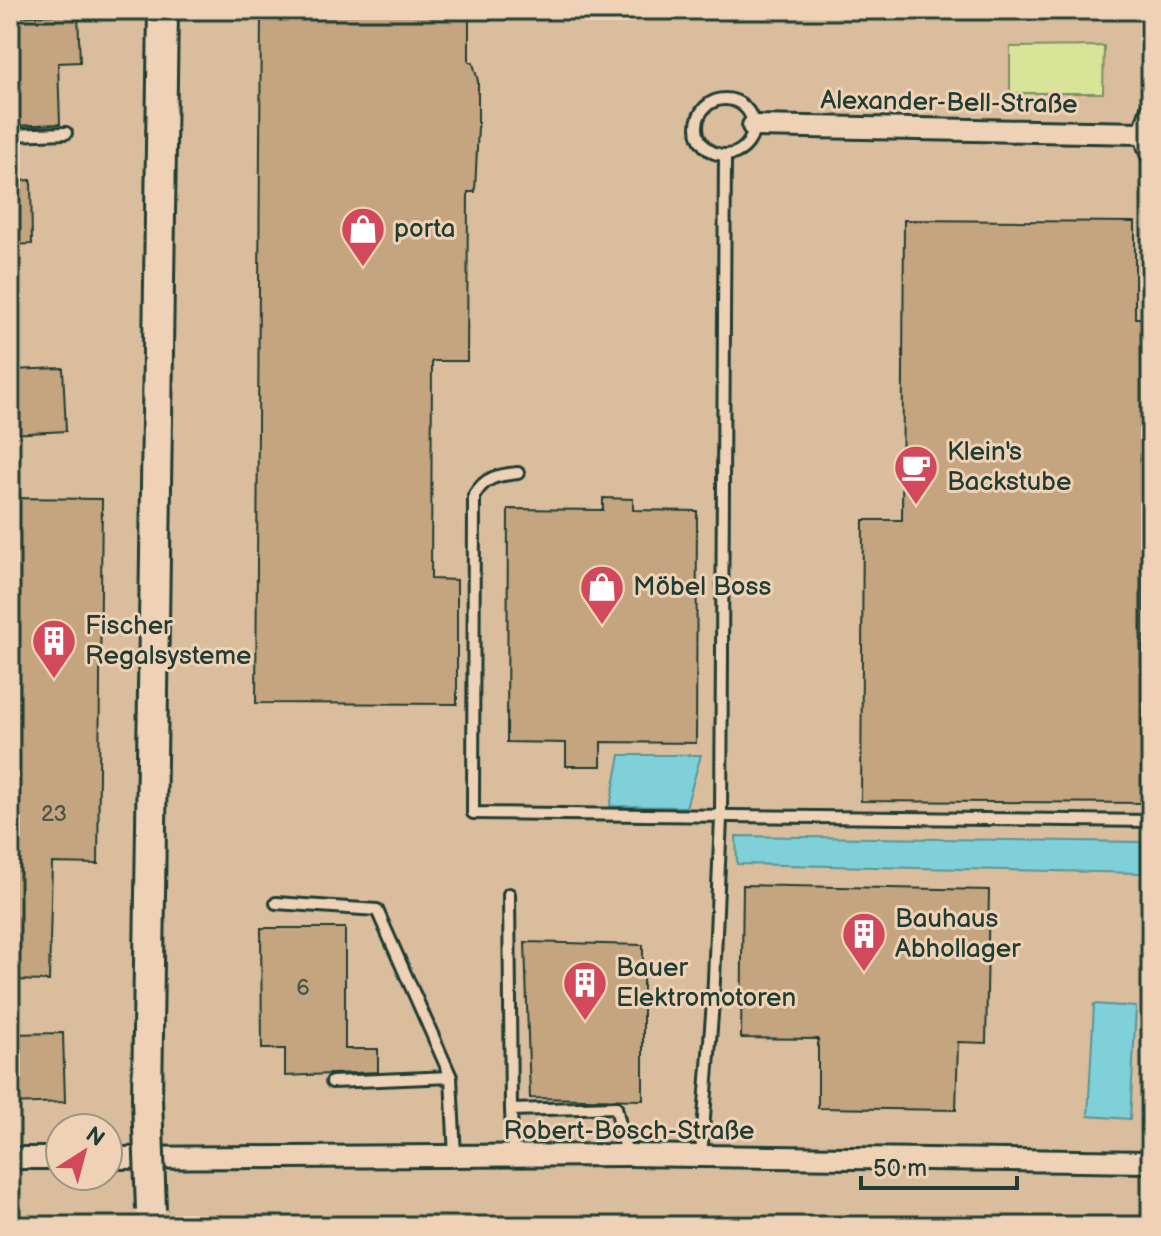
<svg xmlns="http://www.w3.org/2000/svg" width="1161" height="1236" font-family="'Balsamiq Sans',sans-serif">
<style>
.built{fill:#dabd9c;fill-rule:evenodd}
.green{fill:#d8e497;stroke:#7c9066;stroke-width:2}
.water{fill:#7fd0d8;stroke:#599596;stroke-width:2}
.building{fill:#c5a57f;stroke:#1f3d34;stroke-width:2}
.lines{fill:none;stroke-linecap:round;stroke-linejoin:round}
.service-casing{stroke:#1f3d34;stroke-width:16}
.minor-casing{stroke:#1f3d34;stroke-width:26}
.secondary-casing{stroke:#1f3d34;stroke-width:34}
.service{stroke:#efd2b5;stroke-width:10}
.minor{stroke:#efd2b5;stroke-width:20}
.secondary{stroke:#efd2b5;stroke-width:28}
.secondary-bridge-casing{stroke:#1f3d34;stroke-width:34;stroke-linecap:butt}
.secondary-bridge{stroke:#efd2b5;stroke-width:28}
.labels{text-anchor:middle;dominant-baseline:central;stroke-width:6;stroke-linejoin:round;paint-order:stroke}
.number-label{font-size:22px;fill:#485747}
.street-label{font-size:26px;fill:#1f3d34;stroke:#efd2b5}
.poi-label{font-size:26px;fill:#1f3d34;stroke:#efd2b5;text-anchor:start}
</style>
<rect width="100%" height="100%" fill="#e9cbab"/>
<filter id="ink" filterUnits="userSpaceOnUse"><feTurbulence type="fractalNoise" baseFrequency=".0125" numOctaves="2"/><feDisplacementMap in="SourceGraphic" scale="16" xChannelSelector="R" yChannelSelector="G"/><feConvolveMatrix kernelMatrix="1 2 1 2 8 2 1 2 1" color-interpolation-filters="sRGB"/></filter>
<g filter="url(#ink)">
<path class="built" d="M10,10H1151V1226H10ZM60,1128H108V1176H60Z"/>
<path class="green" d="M1104,46L1103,93H1010V47Z"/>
<g class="water">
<path d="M620,755H701L686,807L610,806Z"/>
<path d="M736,836L1141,842V873L737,864Z"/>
<path d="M1094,1004L1136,1007L1130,1119L1088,1116Z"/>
</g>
<g class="building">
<path d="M261,10H469V62L473,63L478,81V126L475,192H468L467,361H432L431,579L457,580V704L256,703Z"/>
<path d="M78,14L80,62L58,63L60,124L10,126V17Z"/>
<path d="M31,180L32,244L10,245V181Z"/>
<path d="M904,220L1135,222V318H1145L1142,803L861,801L863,520H902Z"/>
<path d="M63,368L66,431L10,434V370Z"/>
<path d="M10,498L102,499L98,864L52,863L49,981L10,980Z"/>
<path d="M603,498L633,499V510L697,511L696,743L601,742V766H566V743L507,742L508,509L603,510Z"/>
<path d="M743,885L989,890L986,1043L958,1042L956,1110L818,1108V1039L741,1038Z"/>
<path d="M261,928H345V1049H378V1072L285,1076V1049H262Z"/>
<path d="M525,942L643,945V1100L530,1098Z"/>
<path d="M63,1033L65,1102L10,1104V1034Z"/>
</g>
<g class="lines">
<g class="service-casing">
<g id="service">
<circle cx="725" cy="127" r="28"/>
<path d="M10,135L66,133"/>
<path d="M518,473C498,475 484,477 474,496L473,813L1151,821"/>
<path d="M509,894L511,1110"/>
<path d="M276,903L377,910L451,1077"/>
<path d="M332,1082L451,1077L455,1157"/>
<path d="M701,1156L713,1002L721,818L725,155"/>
<path d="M513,1157L511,1110L616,1107L627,1155"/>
</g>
</g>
<g class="minor-casing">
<g id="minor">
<path d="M1151,111L1144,133L1151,153"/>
<path d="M753,126L1144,133"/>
<path d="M10,1158H60"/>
<path d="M108,1158L627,1155L1151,1162"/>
</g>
</g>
<g class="secondary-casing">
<path id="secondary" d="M147,1099L163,10"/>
</g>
<use href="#service" class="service"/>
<use href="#minor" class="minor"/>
<use href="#secondary" class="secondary"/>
<g class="secondary-bridge-casing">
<path id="secondary-bridge" d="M147,1099L151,1210"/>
</g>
<use href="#secondary-bridge" class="secondary-bridge"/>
</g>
</g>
<defs>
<g id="shop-pin" transform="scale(2.3)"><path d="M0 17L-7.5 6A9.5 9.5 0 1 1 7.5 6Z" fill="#d1495b" stroke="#efd2b5"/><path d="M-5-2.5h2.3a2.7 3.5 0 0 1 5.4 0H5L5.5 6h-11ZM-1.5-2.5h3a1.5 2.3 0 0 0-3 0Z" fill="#fff"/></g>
<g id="cafe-pin" transform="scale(2.3)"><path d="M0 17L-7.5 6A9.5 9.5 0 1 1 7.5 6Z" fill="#d1495b" stroke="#efd2b5"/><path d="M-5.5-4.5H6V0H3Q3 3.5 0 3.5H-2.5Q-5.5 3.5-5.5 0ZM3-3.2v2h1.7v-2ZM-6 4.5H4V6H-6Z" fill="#fff"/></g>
<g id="building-pin" transform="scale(2.3)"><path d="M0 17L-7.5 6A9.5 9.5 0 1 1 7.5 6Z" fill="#d1495b" stroke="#efd2b5"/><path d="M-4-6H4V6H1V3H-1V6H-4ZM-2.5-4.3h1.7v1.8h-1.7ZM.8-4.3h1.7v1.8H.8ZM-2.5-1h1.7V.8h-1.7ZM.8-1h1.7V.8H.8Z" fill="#fff"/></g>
</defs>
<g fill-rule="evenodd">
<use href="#shop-pin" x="363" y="229"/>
<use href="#cafe-pin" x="916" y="467"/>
<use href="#shop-pin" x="602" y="587"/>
<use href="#building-pin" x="54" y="641"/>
<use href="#building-pin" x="864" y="934"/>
<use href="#building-pin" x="585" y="983"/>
</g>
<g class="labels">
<g class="number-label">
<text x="54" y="814">23</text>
<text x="303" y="988">6</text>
</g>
<g class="street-label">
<text transform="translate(949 103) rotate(1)">Alexander-Bell-Straße</text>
<text x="629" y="1131">Robert-Bosch-Straße</text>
</g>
<g class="poi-label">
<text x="394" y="229">porta</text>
<text x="947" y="452">Klein's<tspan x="947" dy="30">Backstube</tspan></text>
<text x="633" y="587">Möbel Boss</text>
<text x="85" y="626">Fischer<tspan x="85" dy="30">Regalsysteme</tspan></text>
<text x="895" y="919">Bauhaus<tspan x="895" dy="30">Abhollager</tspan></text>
<text x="616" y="968">Bauer<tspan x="616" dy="30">Elektromotoren</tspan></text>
</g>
</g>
<rect width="1161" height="1236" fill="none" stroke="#efd2b5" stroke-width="40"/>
<rect x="20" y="20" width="1121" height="1196" fill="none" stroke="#1f3d34" stroke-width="3" filter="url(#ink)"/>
<g transform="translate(84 1152) rotate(36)"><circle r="38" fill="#efd2b5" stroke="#9c9681" stroke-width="2"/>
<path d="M0-6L14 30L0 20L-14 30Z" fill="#d1495b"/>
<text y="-12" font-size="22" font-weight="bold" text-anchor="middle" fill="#1f3d34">N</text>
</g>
<path d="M861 1176v12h156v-12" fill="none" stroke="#1f3d34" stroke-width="4"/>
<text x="873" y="1176" font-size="24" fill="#1f3d34" stroke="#efd2b5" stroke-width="6" paint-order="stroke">50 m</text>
</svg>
